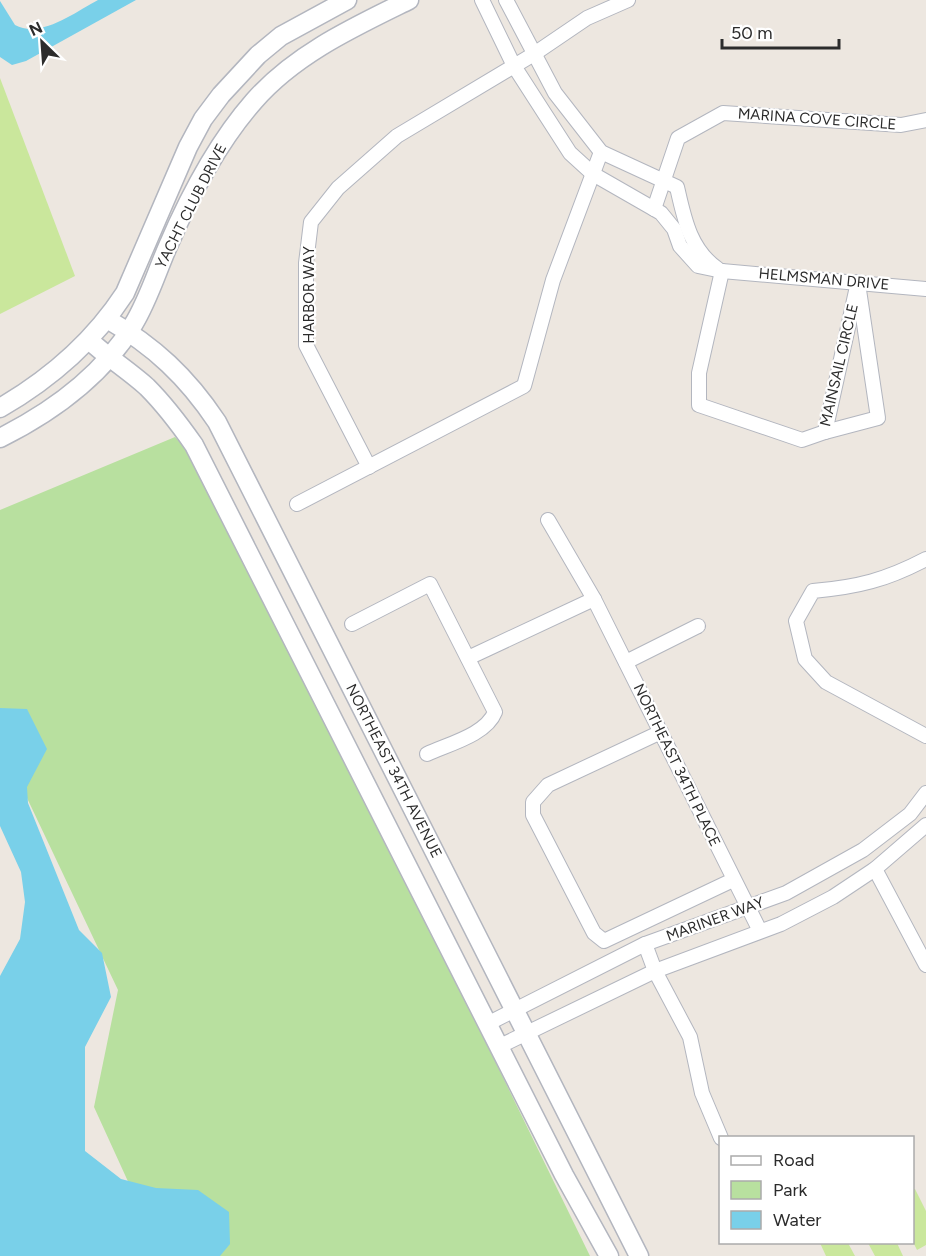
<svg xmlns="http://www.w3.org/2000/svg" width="926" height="1256" font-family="Figtree,sans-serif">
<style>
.green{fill:#b8e09f}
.pitch{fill:#cae79c}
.water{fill:#79d0e9}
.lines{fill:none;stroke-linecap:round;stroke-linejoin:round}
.street-casing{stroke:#b3b6bf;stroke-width:16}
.secondary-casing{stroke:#b3b6bf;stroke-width:21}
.street{stroke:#fff;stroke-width:14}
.secondary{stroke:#fff;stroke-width:18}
.labels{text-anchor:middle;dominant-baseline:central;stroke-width:4.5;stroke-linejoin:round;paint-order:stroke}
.street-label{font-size:15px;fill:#2c2c2c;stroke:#fff}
</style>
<rect width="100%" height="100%" fill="#ede7e0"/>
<path class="green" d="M175,437L209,474L590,1256H162L94,1107L118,990L0,741V510Z"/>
<g class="pitch">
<path d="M0,78L75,276L0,314Z"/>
<path d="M915,1189L926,1211V1245L917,1250L913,1242L912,1190Z"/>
<path d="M820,1243H848L855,1256H826Z"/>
<path d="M868,1243H897L903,1256H875Z"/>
</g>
<g class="water">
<path d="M98,0H136L26,61L12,65L0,57V1L15,25C41,39 75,12 98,0Z"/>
<path d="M0,708L27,709L47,749L27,787L28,803L79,930L102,953L111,997L85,1047V1151L121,1179L156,1188L198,1190L229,1212L230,1244L220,1256H0V976L20,939L25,902L21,872L0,826Z"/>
</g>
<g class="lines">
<g class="street-casing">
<g id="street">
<path d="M482,0L514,66L570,153L593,174L661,213L674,229L680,246L698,266L722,271L926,289"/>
<path d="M506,0L555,93L601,152L677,187C684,218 690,250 718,269"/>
<path d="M654,209L678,138L723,113L901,125L926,120"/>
<path d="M722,271L699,373V405L802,440L825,432L858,282"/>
<path d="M825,432L878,418L859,290"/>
<path d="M369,467L306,345V263L311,222L338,188L397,136L534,54L587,18L628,0"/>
<path d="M297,504L524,386L553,280L601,152"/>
<path d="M548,520L594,599L760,931"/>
<path d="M926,559C886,580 858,587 813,591L796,621L805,659L826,682L926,736"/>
<path d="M352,624L430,584L495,712C486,735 448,744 427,754"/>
<path d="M468,658L594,599"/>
<path d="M626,662L698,626"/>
<path d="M661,732L548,785L533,802V815L594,933L604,941L733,880"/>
<path d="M875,869L926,965"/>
<path d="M645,944L655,971L690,1037L702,1093L721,1138"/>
<path d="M489,1023L645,944L786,893L863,850L910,814L926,793"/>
<path d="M500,1046L655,971L781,924L833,897L875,869L926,825"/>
</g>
</g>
<g class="secondary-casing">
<g id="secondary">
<path d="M107,319C154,346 187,377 217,422L639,1256"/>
<path d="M89,340C107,357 128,370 147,387C165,405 180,425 194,445L564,1175L609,1256"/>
<path d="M0,408C50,379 93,342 125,293L188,147L203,119L221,95L258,55L281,36L347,0"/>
<path d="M0,438C52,412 102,376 133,325C148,301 157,271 168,246C190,195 218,142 254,101C295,54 354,27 409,0"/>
</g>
</g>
<use href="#street" class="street"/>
<use href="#secondary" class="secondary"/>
</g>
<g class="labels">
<g class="street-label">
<text transform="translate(817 119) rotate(4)">MARINA COVE CIRCLE</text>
<text transform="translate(191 206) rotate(-63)">YACHT CLUB DRIVE</text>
<text transform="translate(824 279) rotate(5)">HELMSMAN DRIVE</text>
<text transform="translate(309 295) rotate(-90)">HARBOR WAY</text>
<text transform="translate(839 365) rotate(-77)">MAINSAIL CIRCLE</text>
<text transform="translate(677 765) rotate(64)">NORTHEAST 34TH PLACE</text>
<text transform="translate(394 771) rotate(63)">NORTHEAST 34TH AVENUE</text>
<text transform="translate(715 919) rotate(-20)">MARINER WAY</text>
</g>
</g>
<rect x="719" y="1136" width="195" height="108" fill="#ffffff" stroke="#ababab" stroke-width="1.5"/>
<rect x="731" y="1156" width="30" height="9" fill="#ffffff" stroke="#ababab" stroke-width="1.5"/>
<text x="773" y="1166" font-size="18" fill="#2c2c2c">Road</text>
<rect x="731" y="1181" width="30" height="18" fill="#b8e09f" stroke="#ababab" stroke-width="1.5"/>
<text x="773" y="1196" font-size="18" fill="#2c2c2c">Park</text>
<rect x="731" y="1211" width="30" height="18" fill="#79d0e9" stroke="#ababab" stroke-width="1.5"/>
<text x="773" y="1226" font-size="18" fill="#2c2c2c">Water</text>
<g transform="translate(42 42) rotate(335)" stroke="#ffffff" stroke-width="4.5" paint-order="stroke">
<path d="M0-4.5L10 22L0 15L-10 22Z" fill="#2c2c2c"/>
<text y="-9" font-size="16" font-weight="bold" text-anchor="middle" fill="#2c2c2c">N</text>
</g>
<path d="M722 39v9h117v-9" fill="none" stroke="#2c2c2c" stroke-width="3"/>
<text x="731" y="39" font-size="18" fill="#2c2c2c" stroke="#ffffff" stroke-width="4.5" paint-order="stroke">50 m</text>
</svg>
